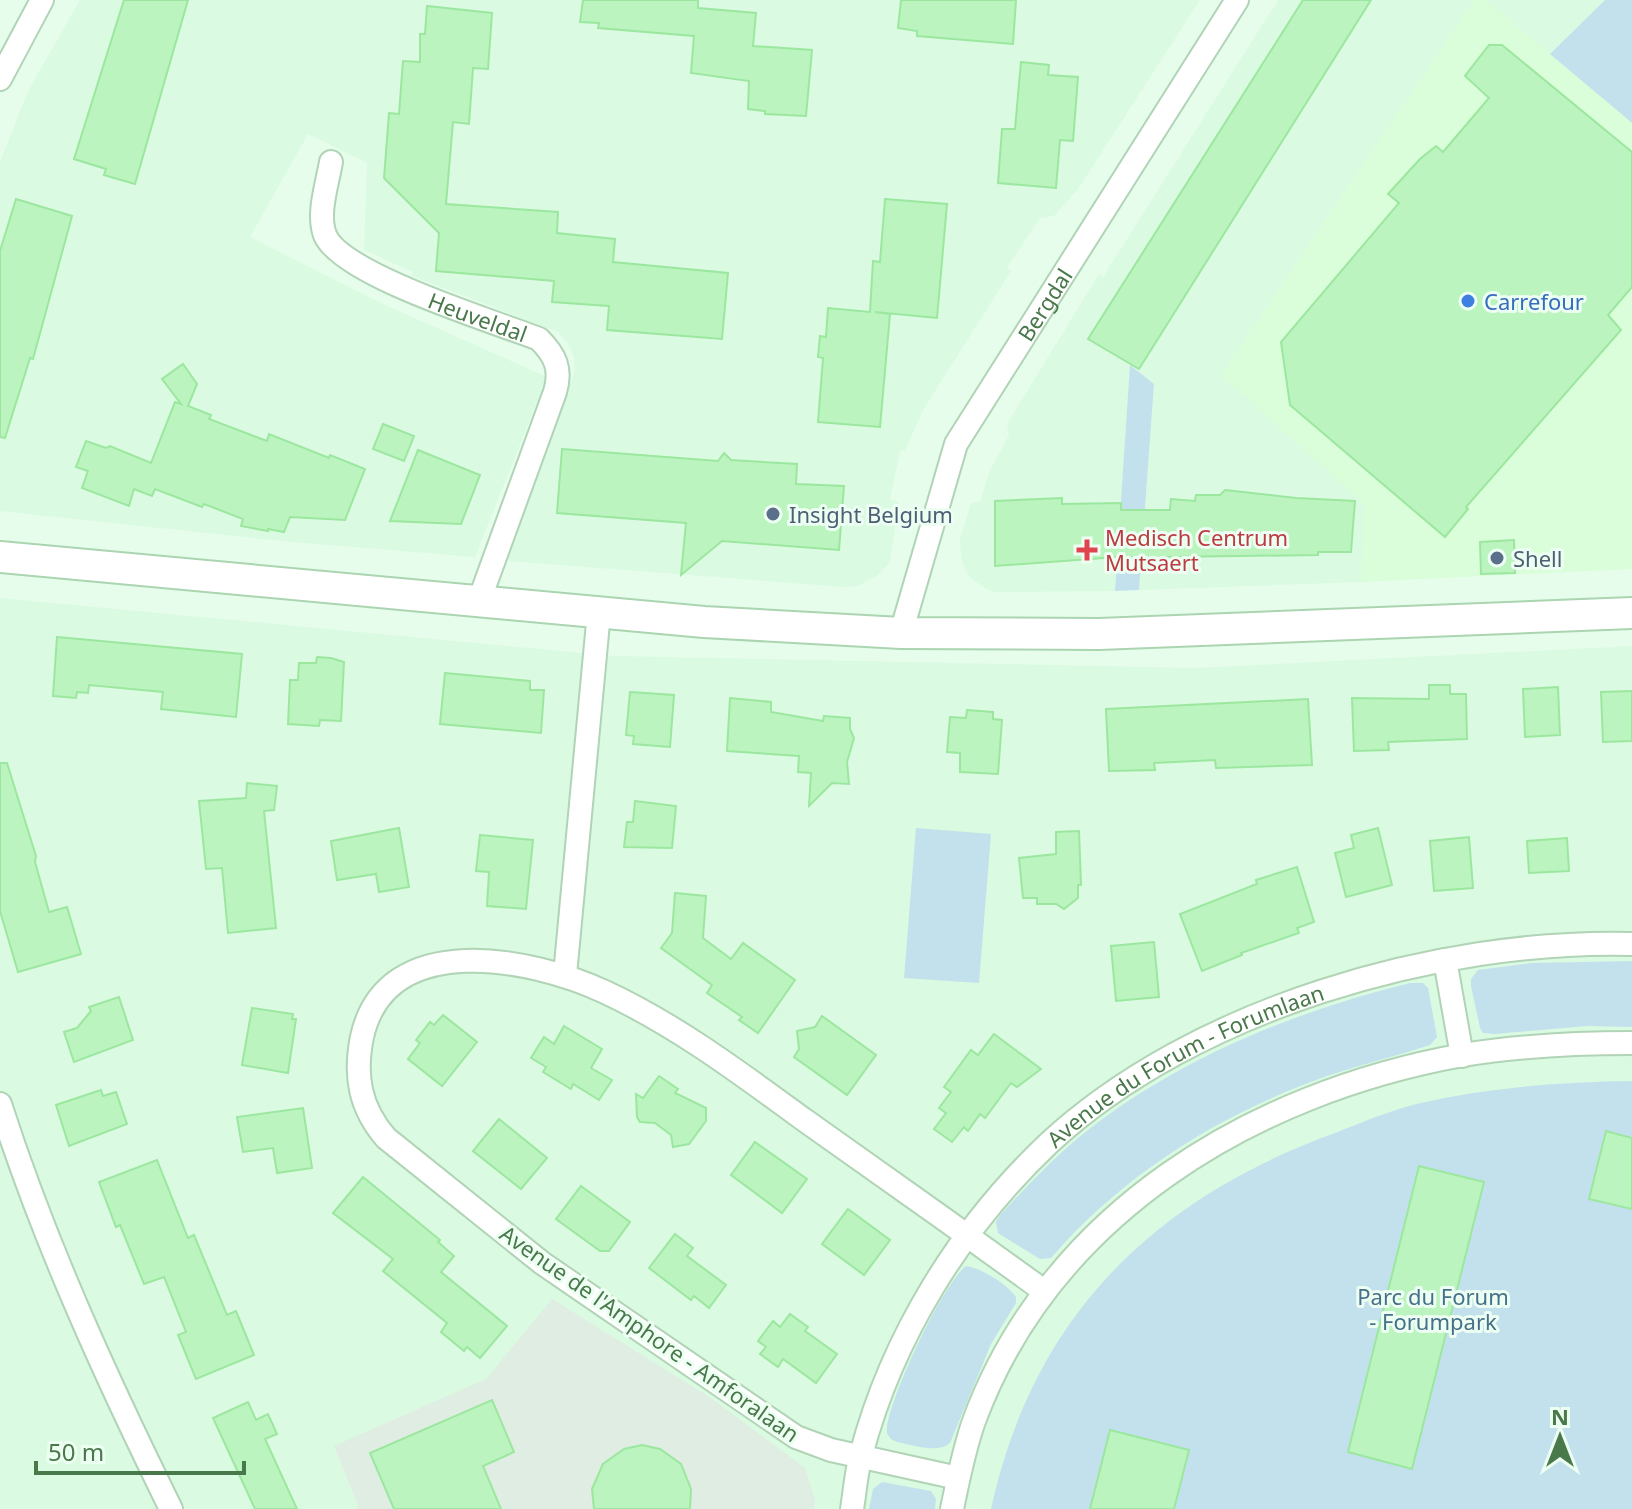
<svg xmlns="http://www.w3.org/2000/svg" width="1632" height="1509" font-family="'Noto Sans',sans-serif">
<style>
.residential{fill:#dafae1}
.commercial{fill:#dafed9}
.industrial{fill:#e0ede2}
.green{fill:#c3e1ec}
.building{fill:#bcf4c0;stroke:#9ce79f;stroke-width:2}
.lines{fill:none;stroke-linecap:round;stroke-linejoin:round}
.minor-casing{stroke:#b0d4b5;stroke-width:26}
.secondary-casing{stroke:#abd5b0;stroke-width:34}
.minor{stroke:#fff;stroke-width:22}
.secondary{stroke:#fff;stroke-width:30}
.shop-dot{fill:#3f7fe0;stroke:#edfff2;stroke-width:3}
.service-dot{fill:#5c6f8a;stroke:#edfff2;stroke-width:3}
.health-dot{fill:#e0444e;stroke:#edfff2;stroke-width:3}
.labels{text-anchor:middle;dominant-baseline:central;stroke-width:6;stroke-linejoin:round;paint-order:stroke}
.shop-label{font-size:22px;fill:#366cbe;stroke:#edfff2;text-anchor:start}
.street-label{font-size:22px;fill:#49784a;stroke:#edfff2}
.service-label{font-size:22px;fill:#4e5e75;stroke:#edfff2;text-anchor:start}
.health-label{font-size:22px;fill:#be3a42;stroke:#edfff2;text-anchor:start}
.park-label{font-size:22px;fill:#46718a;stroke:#edfff2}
</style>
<rect width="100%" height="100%" fill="#e6fdec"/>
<g class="residential">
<path d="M80,0H1200L1078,189L1054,216L1040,218L1007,268L1011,271L923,410L905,451H900L890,499L899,502L890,562L878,575L858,586L843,587L509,561L508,554L574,374V357L568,344L558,332L412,276L413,272L364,250L367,163L308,134L250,237L383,304L547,377L475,557L292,542L0,511V162L28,91Z"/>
<path d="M1278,0H1474L1221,375L1365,504L1361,582L1139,590L1154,384L1131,366L1115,591L996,592L986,589L972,579L965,570L961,556L960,540L971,503L980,502L989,472L1009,435L1007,424L1099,274L1103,277Z"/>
<path d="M1486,0H1605L1550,54Z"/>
<path d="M0,598L613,656L1196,668L1632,646V1509H0Z"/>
</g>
<path class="commercial" d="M1474,0H1486L1632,123V569L1361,582L1364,504L1221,375Z"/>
<path class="industrial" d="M552,1299L711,1398L805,1468L815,1500L814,1509H355L358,1505L334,1446L486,1379Z"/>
<g class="green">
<path d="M1605,0H1632V123L1550,54Z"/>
<path d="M1130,365L1154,384L1139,590L1115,591Z"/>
<path d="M916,828L991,834L979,983L904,978Z"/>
<path d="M1632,961V1027L1587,1026L1495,1034L1483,1033L1480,1028L1471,986V979L1478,970L1532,963Z"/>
<path d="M1410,983H1423L1428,988L1437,1037L1430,1045C1397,1056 1363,1064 1330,1075C1224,1112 1125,1172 1051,1258L1040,1259L998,1233L996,1222L1000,1215C1028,1185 1056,1155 1088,1130C1182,1057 1296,1011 1410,983Z"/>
<path d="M1632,1081V1509H991C1033,1317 1153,1199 1335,1133C1363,1122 1391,1110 1421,1103C1491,1087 1561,1082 1632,1081Z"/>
<path d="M966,1266C981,1268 1007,1284 1016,1297V1303L991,1344L950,1443C937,1454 913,1445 897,1442L891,1439C888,1435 886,1434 887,1428C890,1397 942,1285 966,1266Z"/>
<path d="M882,1482L931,1491L936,1499L935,1509H869L873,1489Z"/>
</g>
<g class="building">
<path d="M124,0H188L135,184L104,175L106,169L74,159Z"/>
<path d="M583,0H698V8L756,13L753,46L812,50L806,116L765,114V111L748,109L749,81L691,73L694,36L598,28L599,23L580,22Z"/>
<path d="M901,0H1016L1013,44L917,36V31L898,28Z"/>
<path d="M1303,0H1371L1139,369L1088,339Z"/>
<path d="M427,6L492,13L488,69L473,68L469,124L453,122L446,204L558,212L557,233L615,239L613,262L728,273L722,339L607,330L609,306L552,302L554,281L436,271L439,233L384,178L389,113L399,114L403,61L420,62V34H425Z"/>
<path d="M1489,45H1502L1632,152V287L1608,315L1621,330L1466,507L1468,509L1445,537L1290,405L1281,342L1399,203L1388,194L1420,159L1436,146L1443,152L1489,98L1465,76Z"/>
<path d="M1021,62L1049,65L1048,75L1078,77L1073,141L1060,140L1056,188L998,183L1002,129H1015Z"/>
<path d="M16,199L72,216L33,359L30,358L5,438L0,437V251Z"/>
<path d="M885,199L947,204L937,318L875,312L890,314L880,427L818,422L823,358L818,357L820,336L826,337L828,308L870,312L873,261L880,262Z"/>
<path d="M183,364L197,384L188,406L211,415L209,419L267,441L269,434L329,458L330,455L365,469L345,520L290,517L284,532L268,529V531L241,526L243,519L204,504L202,507L155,489L152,496L134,489L129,506L82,488L88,471L76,467L86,441L106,448L110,446L151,463L175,402L181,404L162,379Z"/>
<path d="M383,424L414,436L404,461L373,449Z"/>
<path d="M562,449L718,461L724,453L731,460L797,464L796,484L844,486L839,550L722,541L681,575L686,523L557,513Z"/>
<path d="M418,450L480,475L461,524L390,521Z"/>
<path d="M1225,490L1296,498L1355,501L1351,552H1318V555L1165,557L1158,564L1152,557H1118L995,566V501L1062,498V504L1121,503V510H1170L1171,499L1195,501L1196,495H1220Z"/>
<path d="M1514,540L1515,573L1481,574L1480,542Z"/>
<path d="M57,637L242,654L236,717L161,709L163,692L89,685L88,693L77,692L76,698L53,696Z"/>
<path d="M317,657L331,658L344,662L341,721L320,720L319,726L288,724L290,680H298L299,663H316Z"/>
<path d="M445,673L530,681V690H544L541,733L440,724Z"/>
<path d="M1429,685H1450V694H1466L1467,739L1388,742L1389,750L1354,751L1352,698L1429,699Z"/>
<path d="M1558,687L1560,735L1525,737L1523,689Z"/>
<path d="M1632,691V741L1603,742L1601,692Z"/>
<path d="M630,692L674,695L670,747L633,744L634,736L626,735Z"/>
<path d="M730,698L771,702V712L823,721L824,716L850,718V729L854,738L847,762L849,784L832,783L809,806L811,773L798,772L799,756L727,751Z"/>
<path d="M1308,699L1312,765L1216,768L1215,760L1154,763L1155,770L1109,771L1106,709Z"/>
<path d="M967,710L993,712V719L1002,720L998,774L960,772V753L947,752L950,717L966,718Z"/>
<path d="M0,763H7L36,856L35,862L49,912L67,907L81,954L18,972L0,911Z"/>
<path d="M247,783L277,786L274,810L264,811L276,928L228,933L222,868L206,869L199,801L246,798Z"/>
<path d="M635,801L676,806L672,848L624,847L627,822H633Z"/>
<path d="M399,828L409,887L379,892L376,874L337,880L331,841Z"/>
<path d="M1378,828L1392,885L1346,897L1335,853L1354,848L1351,835Z"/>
<path d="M1079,831L1081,885H1078V898L1064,909L1056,904H1037V898H1023L1019,858L1056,854V832Z"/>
<path d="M480,835L533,840L526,909L487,906L489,872L476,871Z"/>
<path d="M1469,837L1473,888L1434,891L1430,841Z"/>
<path d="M1567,838L1569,871L1529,873L1527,841Z"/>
<path d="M1297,867L1314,922L1297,928L1299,933L1241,953L1242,955L1202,971L1180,914L1257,884L1256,880Z"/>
<path d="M675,893L706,896L703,938L731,959L743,943L795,980L758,1033L739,1020L742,1017L707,993L712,985L661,948L672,933Z"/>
<path d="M1154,942L1159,997L1116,1001L1111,946Z"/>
<path d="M119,997L133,1040L74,1062L64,1032L77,1028L91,1011L89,1007Z"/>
<path d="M252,1008L293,1014L292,1019H296L288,1073L242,1065Z"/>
<path d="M443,1015L477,1042L442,1086L408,1059L420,1043L416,1040L430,1022L434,1025Z"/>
<path d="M822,1016L876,1055L847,1095L794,1057L799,1049L797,1031L815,1027Z"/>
<path d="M564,1026L602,1049L591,1068L612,1080L599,1100L573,1084L571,1089L543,1072L546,1067L531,1058L544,1037L554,1044Z"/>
<path d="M994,1034L1041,1069L1017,1087L1011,1083L985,1118L980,1114L968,1131L964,1127L952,1142L934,1129L946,1113L939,1108L951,1092L944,1087L971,1050L978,1055Z"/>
<path d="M659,1076L678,1089L675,1093L706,1108V1121L689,1144L673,1147L671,1135L655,1123L640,1122L637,1117L636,1094L643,1098Z"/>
<path d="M101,1090L103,1096L116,1092L127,1124L69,1146L56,1105Z"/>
<path d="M303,1108L312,1168L277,1173L273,1148L243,1152L237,1117Z"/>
<path d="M499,1119L547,1158L521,1189L473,1151Z"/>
<path d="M1606,1131L1632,1138V1209L1589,1199Z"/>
<path d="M755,1142L807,1179L782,1213L731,1175Z"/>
<path d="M157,1160L188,1238L194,1235L227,1315L236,1311L254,1355L196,1379L178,1335L186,1332L164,1277L144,1284L120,1225L116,1227L99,1182Z"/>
<path d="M1419,1166L1484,1182L1412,1469L1348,1452Z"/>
<path d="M363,1177L440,1240L438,1242L454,1256L441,1272L507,1326L480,1358L467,1347L464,1351L441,1332L447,1323L383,1271L393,1259L333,1213Z"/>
<path d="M581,1186L630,1222L609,1251H600L556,1219Z"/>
<path d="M848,1209L890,1240L864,1275L822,1244Z"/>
<path d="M675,1234L693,1248L687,1256L726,1285L709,1308L694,1296L691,1300L649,1268Z"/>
<path d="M790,1314L808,1327L805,1331L837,1354L816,1383L783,1359L778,1367L760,1354L766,1347L758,1341L773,1321L780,1327Z"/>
<path d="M492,1400L514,1452L483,1466L501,1509H394L370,1453Z"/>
<path d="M248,1402L256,1420L268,1414L277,1434L265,1439L297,1509H255L213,1418Z"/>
<path d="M1110,1430L1189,1450L1174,1509H1090Z"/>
<path d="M642,1445L660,1449L681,1464L691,1489L690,1509H594L592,1489L603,1464L624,1449Z"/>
</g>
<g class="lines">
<g class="minor-casing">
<g id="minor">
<path d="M0,79L42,0"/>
<path id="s1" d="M331,162C327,185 317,214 325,235C341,275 496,322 539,339C555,355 562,369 555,392L479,601"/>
<path id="s2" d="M901,633L956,444L1237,0"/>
<path d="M1445,960L1462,1056"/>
<path d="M565,975L599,612"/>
<path d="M0,1104C45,1244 106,1377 171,1509"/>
<path d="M958,1478L831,1450L796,1437L542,1263L386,1138C360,1108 354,1076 362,1037C386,928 532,958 605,992C676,1025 740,1073 803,1119C884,1176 964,1233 1044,1291"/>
<path id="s3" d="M852,1509C855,1491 856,1473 861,1455C892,1337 960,1227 1049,1143C1194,1009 1437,939 1632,944"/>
<path d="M952,1509C958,1480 964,1449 974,1421C1051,1213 1252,1093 1463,1055C1518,1046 1576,1043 1632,1043"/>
</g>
</g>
<g class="secondary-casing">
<path id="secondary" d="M0,557L704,622L901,633L1099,634L1632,613"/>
</g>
<use href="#minor" class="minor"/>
<use href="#secondary" class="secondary"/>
</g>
<circle class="shop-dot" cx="1468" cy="301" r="8"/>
<g class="service-dot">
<circle cx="773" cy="514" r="8"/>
<circle cx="1497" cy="558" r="8"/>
</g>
<path class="health-dot" d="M1083 538h8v8h8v8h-8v8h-8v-8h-8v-8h8z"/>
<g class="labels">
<g class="shop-label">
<text x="1484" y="301">Carrefour</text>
</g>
<g class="street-label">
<text stroke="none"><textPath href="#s2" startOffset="362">Bergdal</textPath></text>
<text stroke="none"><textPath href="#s1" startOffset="250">Heuveldal</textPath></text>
<text stroke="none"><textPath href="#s3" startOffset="582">Avenue du Forum - Forumlaan</textPath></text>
<text transform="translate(650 1333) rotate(35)">Avenue de l'Amphore - Amforalaan</text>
</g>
<g class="service-label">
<text x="789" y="514">Insight Belgium</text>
<text x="1513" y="558">Shell</text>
</g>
<g class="health-label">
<text x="1105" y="537">Medisch Centrum<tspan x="1105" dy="25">Mutsaert</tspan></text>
</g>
<g class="park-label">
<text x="1433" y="1296">Parc du Forum<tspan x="1433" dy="25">- Forumpark</tspan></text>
</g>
</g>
<g transform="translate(1560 1437)" stroke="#edfff2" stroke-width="6" paint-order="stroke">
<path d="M0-6L14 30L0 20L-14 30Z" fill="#49784a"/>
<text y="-12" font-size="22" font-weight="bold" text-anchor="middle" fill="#49784a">N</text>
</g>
<path d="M36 1461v12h208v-12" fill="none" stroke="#49784a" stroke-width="4"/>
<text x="48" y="1461" font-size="24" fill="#49784a" stroke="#edfff2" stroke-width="6" paint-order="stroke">50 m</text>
</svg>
